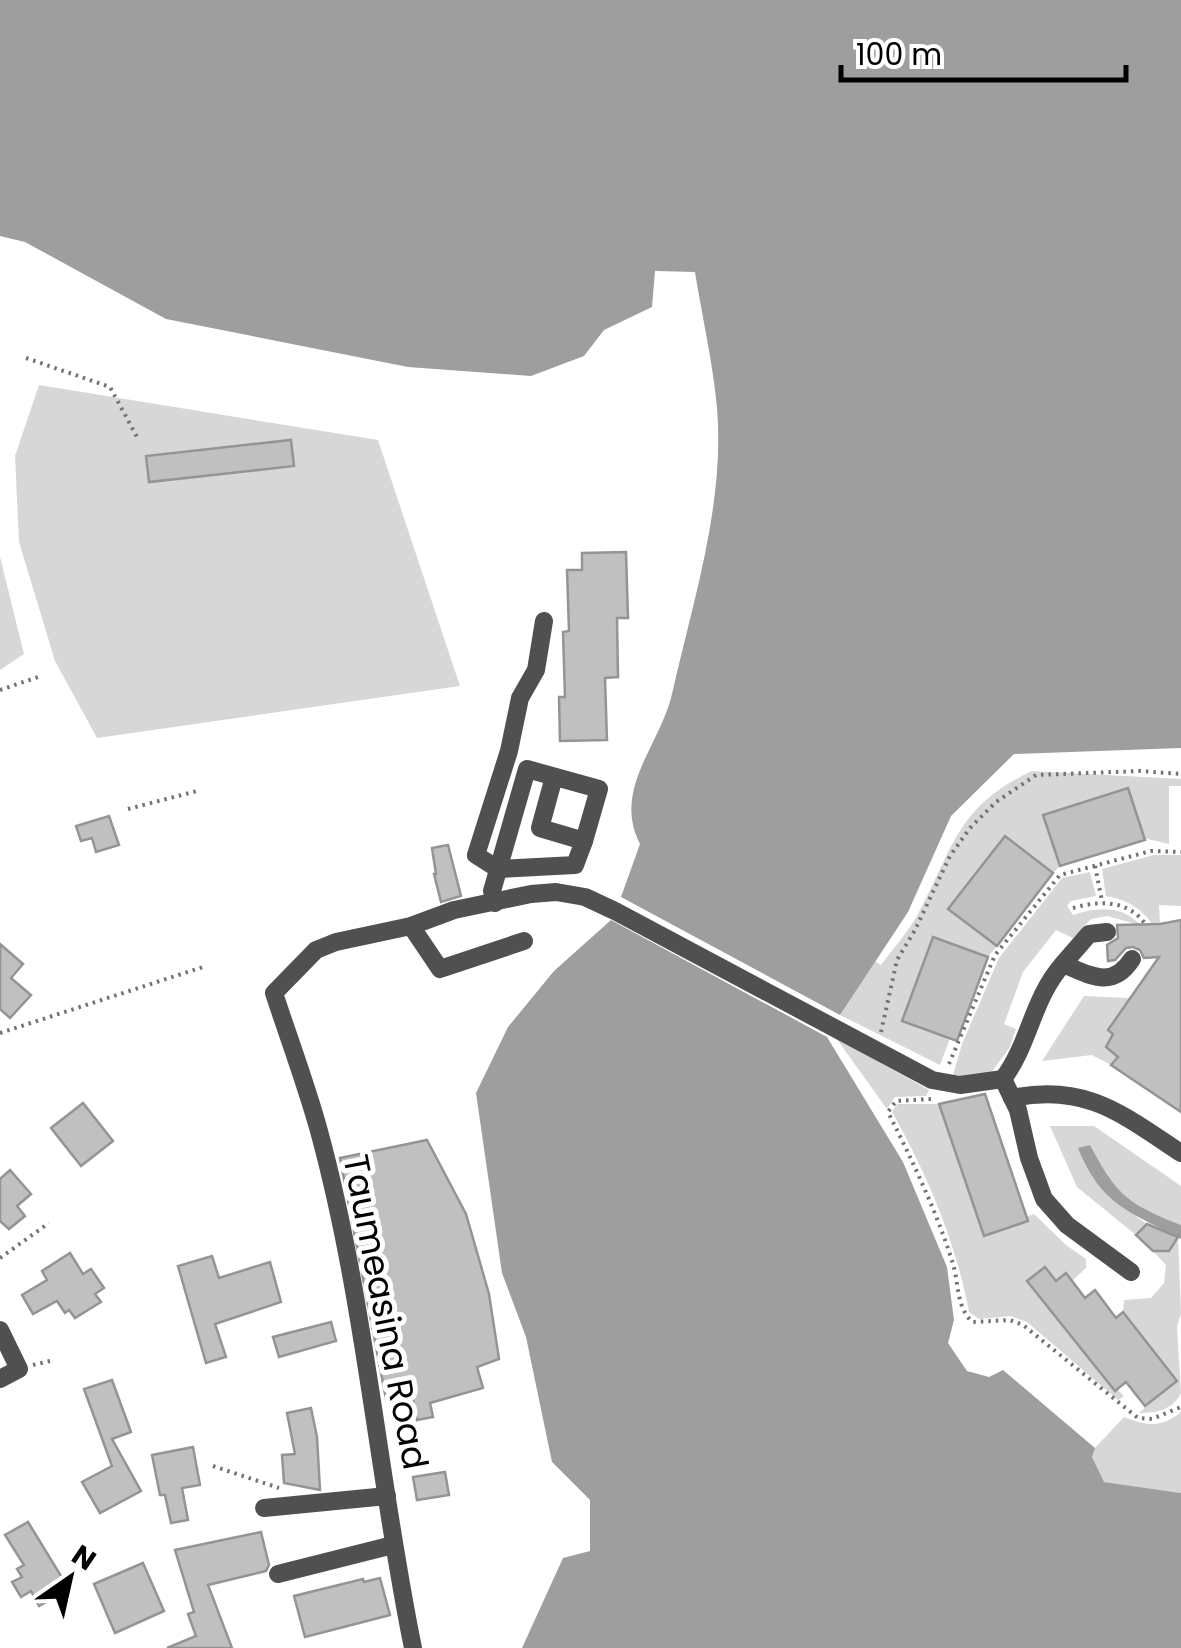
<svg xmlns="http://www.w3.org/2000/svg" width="1181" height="1648" font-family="Poppins,sans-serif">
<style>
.green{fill:#d7d7d7}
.water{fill:#9e9e9e}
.building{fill:#c0c0c0;stroke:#949494;stroke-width:2.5}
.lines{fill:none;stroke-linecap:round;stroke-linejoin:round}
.path{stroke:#727272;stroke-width:4;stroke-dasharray:2.5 5;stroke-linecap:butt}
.minor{stroke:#505050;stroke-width:18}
.labels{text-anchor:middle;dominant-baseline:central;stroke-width:10;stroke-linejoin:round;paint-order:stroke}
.street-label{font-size:35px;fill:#000;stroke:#fff}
</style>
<rect width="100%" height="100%" fill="#fff"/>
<g class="green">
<path d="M39,385L378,440L460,686L97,738L55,661L19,542L15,456Z"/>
<path d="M0,557L24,654L0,670Z"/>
<path d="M1032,771L1181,779V786H1169V844L1044,815L1060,866L1053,873L1005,836L948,908L997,946L988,957L903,1021L950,1038L940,1065L840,1015L875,961L881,965C893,949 908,932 918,914C954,847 957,806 1032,771Z"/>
<path d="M1154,855H1181V906L1159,905L1160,925H1153C1140,907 1127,900 1106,896L1102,869Z"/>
<path d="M1090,872L1096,896L1071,901L1067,906L1073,915C1096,907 1123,905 1140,925L1107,916L1091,919L1073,938L1056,930L1023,972L1004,1024L1016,1029L1010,1047L991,1073L971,1077L953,1075L962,1044L999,958L1062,878Z"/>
<path d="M1084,996L1130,998L1108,1030L1113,1034L1118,1057L1111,1065L1092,1055L1042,1061Z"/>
<path d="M836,1038L929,1090L926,1096L895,1097L887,1109Z"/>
<path d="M897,1104H939L984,1235L1027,1222L1026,1217L1034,1214L1066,1245L1086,1259V1268L1072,1281L1065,1273L1056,1281L1044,1267L1027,1281L1114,1391L1117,1389L1124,1396L1118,1400L1027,1322L1011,1316L979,1319L969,1312C956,1242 927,1174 892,1112Z"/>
<path d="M1050,1126H1094L1181,1186V1225L1140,1209L1114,1188L1103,1170L1079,1148C1090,1186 1116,1202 1147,1224L1136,1235L1077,1187Z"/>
<path d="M1178,1237L1181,1313L1177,1327L1181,1393C1173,1410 1156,1413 1139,1413L1177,1380L1123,1312L1124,1300L1151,1298L1164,1283L1166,1265L1153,1251L1169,1250Z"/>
<path d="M1181,1412V1493L1103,1482L1092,1457L1095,1448L1124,1417C1146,1426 1162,1428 1181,1412Z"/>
</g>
<g class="water">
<path d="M0,0H1181V748L1014,754L951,816L908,912L840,1015L621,897L640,844C612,789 660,746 672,694C693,601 725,504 717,408C713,363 702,316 695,272L655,271L652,307L604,330L584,356L531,376L408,367L166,319L25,242L0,236Z"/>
<path d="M611,920L827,1037L903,1162L947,1267L954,1320L948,1343L967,1371L989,1377L1003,1370L1095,1448L1092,1457L1104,1482L1181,1493V1648H522L563,1558L590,1551V1500L552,1462L526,1337L502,1273L476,1093L508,1027L554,971Z"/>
<path d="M1090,1145C1117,1196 1128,1204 1181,1225V1239C1131,1212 1101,1206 1078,1148Z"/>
</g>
<g class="building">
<path d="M291,440L294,466L149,482L146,456Z"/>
<path d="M626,552L628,618H617L618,677L605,678L607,740L560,741L559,697H565L563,632L569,631L567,570H582V553Z"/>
<path d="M1128,788L1145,840L1060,866L1043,815Z"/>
<path d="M109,816L119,845L96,852L92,838L81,841L76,826Z"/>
<path d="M1005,836L1053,873L997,946L948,909Z"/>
<path d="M448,845L461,896L441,902L434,874H436L432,848Z"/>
<path d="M1181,920V1112L1111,1065L1118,1057L1106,1047L1113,1034L1108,1030L1159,957L1144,958L1140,950L1133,947L1126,948L1115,960L1108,961L1107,945L1118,938L1117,925L1160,924Z"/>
<path d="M933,937L988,957L957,1041L902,1021Z"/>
<path d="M0,944L23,964L11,978L31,995L10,1018L0,1009Z"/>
<path d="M985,1094L1028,1221L984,1236L939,1104Z"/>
<path d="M83,1103L113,1141L81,1166L51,1128Z"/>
<path d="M427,1140L466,1214L489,1294L499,1359L477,1367L483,1388L430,1403L433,1417L417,1420L411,1390L386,1399L340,1158Z"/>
<path d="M10,1170L31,1194L17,1206L25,1216L9,1229L0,1221V1179Z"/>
<path d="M1147,1224L1178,1237L1169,1251H1153L1136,1235Z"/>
<path d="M70,1253L83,1274L91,1269L104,1288L95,1294L101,1302L75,1318L69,1310L65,1313L57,1301L33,1314L22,1295L47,1280L42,1271Z"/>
<path d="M212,1256L219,1278L270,1262L281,1302L215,1324L226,1357L206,1363L178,1266Z"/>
<path d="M1045,1267L1056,1281L1066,1273L1085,1298L1095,1290L1116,1318L1123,1312L1177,1381L1145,1406L1126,1382L1115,1391L1027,1281Z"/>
<path d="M331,1322L336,1341L279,1357L273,1337Z"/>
<path d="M112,1380L131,1432L112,1439L141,1491L100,1513L82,1482L112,1466L84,1389Z"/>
<path d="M311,1408L317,1437L320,1490L284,1483L282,1455L295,1454L287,1413Z"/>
<path d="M193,1447L200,1485L182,1488L188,1520L171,1523L165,1495H160L152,1455Z"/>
<path d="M445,1472L449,1495L417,1500L413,1477Z"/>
<path d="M28,1522L69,1589L39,1606L31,1591L21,1597L12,1582L22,1577L17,1569L24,1565L5,1535Z"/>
<path d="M261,1532L269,1565L266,1571L208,1585L232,1648H167L196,1636L188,1614L194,1612L175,1550Z"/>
<path d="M143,1563L164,1611L115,1633L94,1584Z"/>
<path d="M380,1578L390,1615L305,1637L294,1596L363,1579L364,1582Z"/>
</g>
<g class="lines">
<g class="path">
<path d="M26,358L110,387L137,437"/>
<path d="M0,690L41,676"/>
<path d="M128,809L197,791"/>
<path d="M1095,866L1102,901"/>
<path d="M1073,908C1100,900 1129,900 1146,925"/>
<path d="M881,1032L897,960L915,930L950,856L970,828L996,802L1036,775L1140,771L1181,774"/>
<path d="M0,1033L203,967"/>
<path d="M949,1064L995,955L1060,875L1151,851L1181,852"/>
<path d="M931,1099L896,1101L888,1112C912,1160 937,1212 953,1264C959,1284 956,1306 972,1322L1010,1320L1023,1325L1138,1418L1152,1419L1181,1407"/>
<path d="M0,1258L49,1223"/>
<path d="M33,1365L50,1361"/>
<path d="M213,1466L279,1488"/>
</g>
<g class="minor">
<path d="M544,621L536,670L520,698L509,751L476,855L498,869L575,865L584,841"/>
<path d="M495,903L492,891L527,769L599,789L584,841L540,828L554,777"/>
<path d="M411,926L440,969L524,941"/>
<path d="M1107,932L1089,934L1063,964C1091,976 1113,989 1132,959"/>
<path d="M1003,1079L1018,1110L1029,1158L1044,1199L1067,1225L1131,1272"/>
<path d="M1003,1079C1030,1043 1032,999 1063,964"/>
<path d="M1012,1098C1086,1083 1122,1114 1181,1153"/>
<path d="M0,1330L19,1369L0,1379"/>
<path d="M264,1508L387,1496"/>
<path d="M278,1574L393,1545"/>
<path d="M413,1648C378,1477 365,1300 319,1131C306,1084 289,1039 274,993L316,950L336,942L411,926L454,910L531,894L556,892L585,897L615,911L932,1080L960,1085L1003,1079"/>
</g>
</g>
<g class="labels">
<g class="street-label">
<text transform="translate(386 1312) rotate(79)">Taumeasina Road</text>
</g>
</g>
<g transform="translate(70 1578) rotate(34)" stroke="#ffffff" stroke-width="8" paint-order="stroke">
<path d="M0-8L18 38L0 25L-18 38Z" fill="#000000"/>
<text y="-15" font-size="28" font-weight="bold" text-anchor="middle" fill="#000000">N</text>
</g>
<path d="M841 65v15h285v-15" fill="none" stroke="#000000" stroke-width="5"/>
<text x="856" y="65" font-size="30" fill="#000000" stroke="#ffffff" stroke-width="8" paint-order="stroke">100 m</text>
</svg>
